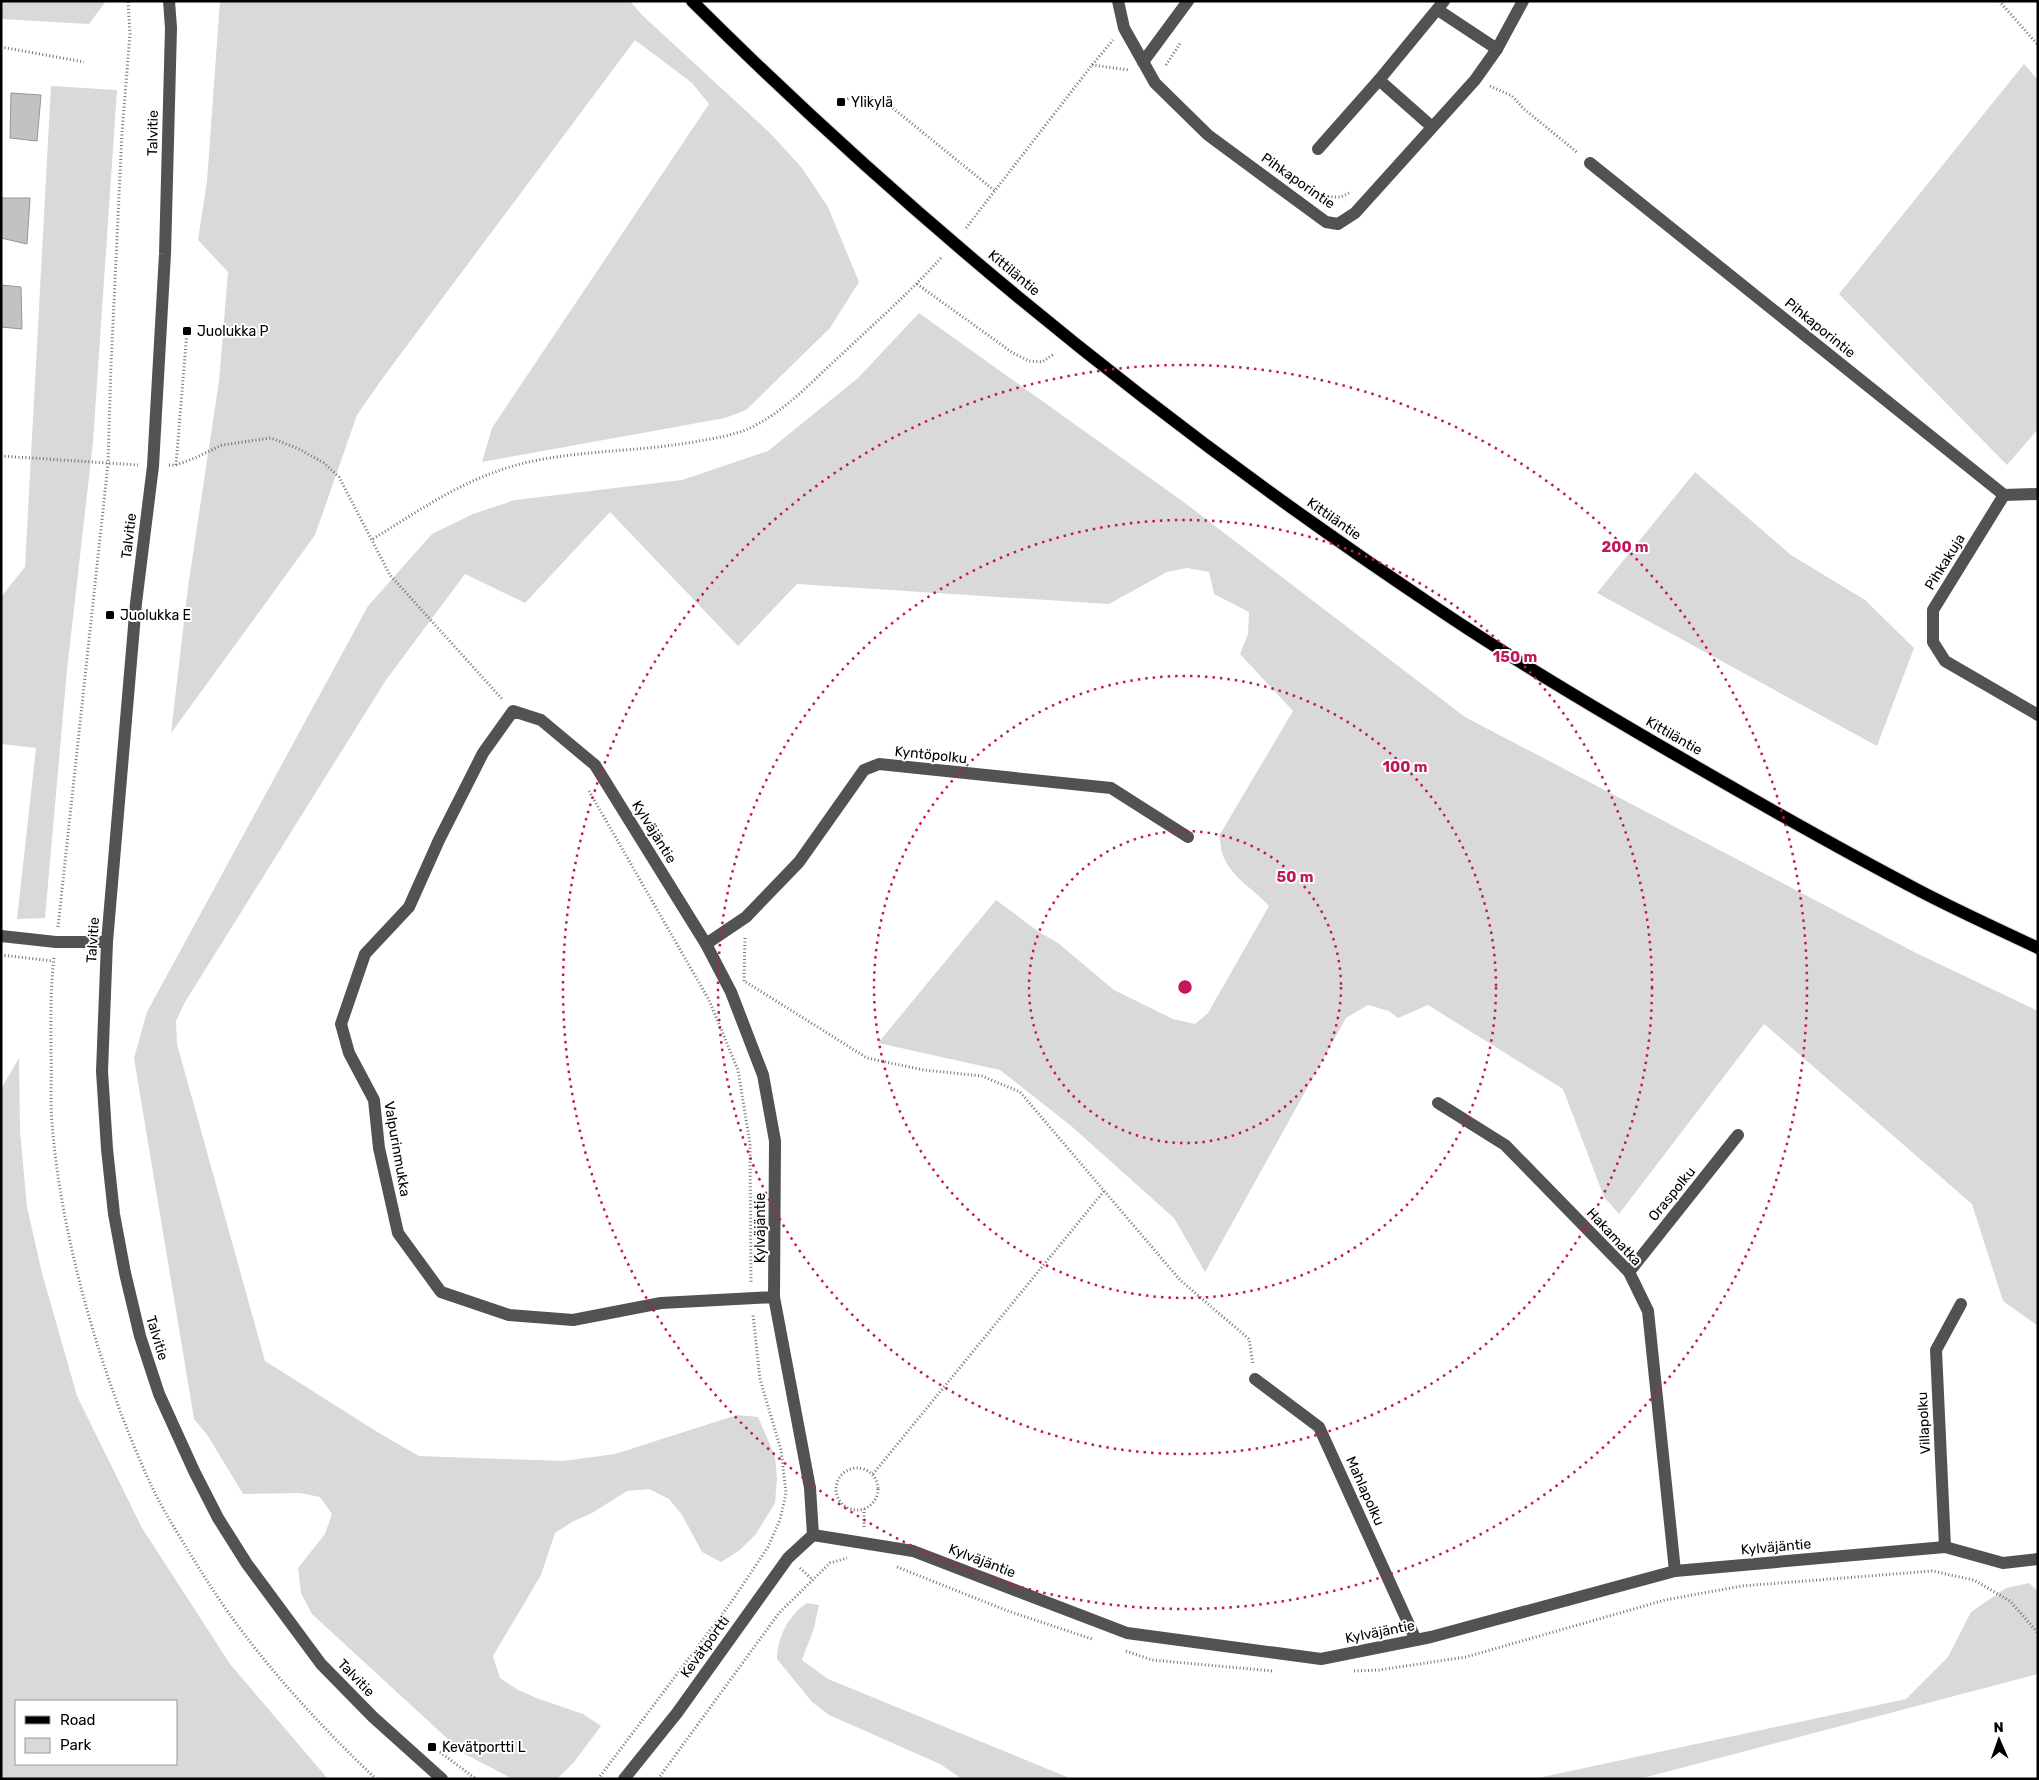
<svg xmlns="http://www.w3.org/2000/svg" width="2039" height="1780" font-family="Rubik,sans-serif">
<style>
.green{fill:#d9d9d9;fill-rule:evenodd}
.building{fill:#c2c2c2;stroke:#969696}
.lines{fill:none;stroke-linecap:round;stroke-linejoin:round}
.major-casing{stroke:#dbdbdb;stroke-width:14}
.path{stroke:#747474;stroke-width:3;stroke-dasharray:1 2.5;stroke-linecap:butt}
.minor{stroke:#525252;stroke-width:12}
.major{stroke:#000;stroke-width:12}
.ring{fill:none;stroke:#c2185b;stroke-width:2.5;stroke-dasharray:2.5 5}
.poi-dot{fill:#000;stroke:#fff;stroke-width:2}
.labels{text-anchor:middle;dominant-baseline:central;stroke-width:4;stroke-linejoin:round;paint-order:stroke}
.poi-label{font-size:14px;fill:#000;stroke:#fff;text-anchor:start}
.street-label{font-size:14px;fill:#000;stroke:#fff}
.centre{fill:#c2185b;stroke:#fff;stroke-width:2.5}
.ring-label{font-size:15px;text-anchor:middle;font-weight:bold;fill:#c2185b;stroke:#fff;stroke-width:4;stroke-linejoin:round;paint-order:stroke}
</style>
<rect width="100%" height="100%" fill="#fff"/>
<g class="green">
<path d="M1,1H106L89,24L1,19Z"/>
<path d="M220,1H630L642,15L770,133L802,168L828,207L859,282L830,328L746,410L725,418L482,462L492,428L709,104L692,83L635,40L382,379L357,415L315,535L171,733L188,587L219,381L228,272L198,240L207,181Z"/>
<path d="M2024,64L2038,80V429L2007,465L1839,294Z"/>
<path d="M51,86L117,90L93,442L67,670L45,918L17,919L36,748L1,744V597L25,567Z"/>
<path d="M919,313L1185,503L1465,717L1916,953L2038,1011V1326L2003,1301L1972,1204L1764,1024L1619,1214L1604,1197L1563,1089L1428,1005L1398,1018L1389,1011L1368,1005L1346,1018L1205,1272L1174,1218L1070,1125L1000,1070L878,1043L996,900L1039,932L1058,943L1114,990L1173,1019L1195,1024L1208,1013L1269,906C1256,891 1234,879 1225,860C1221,853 1221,843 1219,836L1293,711L1240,654L1248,634L1249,612L1214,594L1209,572L1187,568L1167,572L1109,604L797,584L738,646L610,512L525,603L465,574L386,680L185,1002L176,1021L177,1044L265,1361L379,1433L419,1456L563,1461L615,1454L737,1415L758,1417L775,1456L777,1479L775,1503L756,1534L740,1550L721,1562L702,1552L682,1515L669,1499L649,1489L627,1491L592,1513L572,1522L555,1533L541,1575L493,1656L500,1678L518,1690L539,1699L583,1714L601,1726L574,1762L557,1779H513L463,1753L312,1614L301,1593L298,1568L325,1534L332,1514L320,1497L300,1493L243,1494L208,1436L194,1419L134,1058L147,1012L368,606L432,534L473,514L515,500L682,480L768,451L858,378Z"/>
<path d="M1695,472L1791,555L1865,600L1914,648L1877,746L1597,593Z"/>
<path d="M19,1058L20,1131L27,1207L42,1273L77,1396L142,1528L230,1664L328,1779H1V1089ZM16,1701H176V1764H16Z"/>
<path d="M2029,1583L2038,1591V1674L1639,1779H1533L1906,1699L1948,1657L1971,1612L2006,1588Z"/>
<path d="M807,1603L819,1605L814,1628L802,1660L828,1679L1072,1779H962L940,1764L829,1715L812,1702L777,1659C777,1638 789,1614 807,1603Z"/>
</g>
<g class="building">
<path d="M11,93L41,95L37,141L10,138Z"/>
<path d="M1,198H30L27,244L1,238Z"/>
<path d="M1,285L21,287L22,329L1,327Z"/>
</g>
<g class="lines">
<g class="major-casing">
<path id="major" d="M692,1C920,228 1171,431 1438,609C1509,657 1583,701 1657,744C1743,794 1830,844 1918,890C1958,911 1998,929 2038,948"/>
</g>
<g class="path">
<path d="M1999,1L2038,45"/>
<path d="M1,47L84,62"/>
<path d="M1092,65L1129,70"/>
<path d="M1166,65L1181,42"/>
<path d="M1490,86L1512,96L1524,109L1578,153"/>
<path d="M841,102C858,93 866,96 884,101L995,191"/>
<path d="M1321,197H1341L1349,193"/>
<path d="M966,228L1092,65L1113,40"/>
<path d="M917,284L1013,353L1029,361L1042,362L1054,354"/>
<path d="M1,456L138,465"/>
<path d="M169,465H176L195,458L222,445L271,438L299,449L324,463L339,477L390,575L502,699"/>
<path d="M176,465L187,331"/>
<path d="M373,539C428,505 472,473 538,460C591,450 646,451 699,441C716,438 735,435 750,428C786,411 812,381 841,355C875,323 910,292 941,258"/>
<path d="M589,791L709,1000L738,1070L750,1144L751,1284"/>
<path d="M58,927L108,464L111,365L122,133L130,34L128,1"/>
<path d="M1,955L53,961"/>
<path d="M54,958C50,990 51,1022 51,1054C52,1077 50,1100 52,1123C61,1239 102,1379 151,1485C166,1516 186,1547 204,1576C251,1651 312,1718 376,1779"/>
<path d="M744,981L745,937"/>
<path d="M746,982L867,1058L924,1070L982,1076L1020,1092L1180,1280L1249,1339L1253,1364"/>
<circle cx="857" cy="1489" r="21"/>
<path d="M873,1474L1104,1191"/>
<path d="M864,1527V1509"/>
<path d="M897,1567L1008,1611L1092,1639"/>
<path d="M800,1568L813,1580"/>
<path d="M1126,1651L1152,1660L1273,1671"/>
<path d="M1354,1671L1379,1670L1466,1657L1665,1600L1742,1586L1932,1571L1974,1580L2010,1601L2038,1633"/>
<path d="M440,1752L476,1779"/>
<path d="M598,1779L732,1601L768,1547L780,1520L786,1493L781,1450L760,1379L753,1315"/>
<path d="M658,1779L779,1613L830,1563L847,1558"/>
</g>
<g class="minor">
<path d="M169,1L171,28L165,254L153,466L136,603L107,942L102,1071L107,1149L114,1214L125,1273L140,1336L159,1394L194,1471L218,1518L247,1564L321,1664L373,1717L442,1779"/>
<path d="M1118,1L1124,28L1155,83L1208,135L1326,222L1338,224L1355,213L1475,80L1497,49L1523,1"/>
<path d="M1438,10L1497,49"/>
<path d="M1143,62L1188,1"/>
<path d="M1379,80L1431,126"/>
<path d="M1318,149L1379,80L1444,1"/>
<path d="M1590,163L2004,495L2038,494"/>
<path d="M2004,495L1933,610V642L1945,661L2038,715"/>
<path d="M1,936L56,942H107"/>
<path d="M706,944L746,917L799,862L864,770L879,764L1111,788L1188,837"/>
<path d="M1438,1103L1505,1145L1629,1272L1648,1311L1675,1571"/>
<path d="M1629,1272L1738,1135"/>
<path d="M774,1297L661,1303L573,1320L509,1315L441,1292L398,1233L379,1148L374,1100L349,1053L341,1024L365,954L409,907L439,840L483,753L513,711L541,720L595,765L706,944L731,992L763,1075L775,1141L774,1297L810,1488L813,1535"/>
<path d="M1255,1379L1319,1427L1416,1640"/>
<path d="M813,1535L913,1551L1127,1633L1321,1659L1431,1637L1675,1571L1945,1547L2003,1563L2038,1559"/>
<path d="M1945,1547L1936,1350L1961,1304"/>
<path d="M624,1779L677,1713L788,1558L813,1535"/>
</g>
<use href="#major" class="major"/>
</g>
<g class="ring">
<circle cx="1185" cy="987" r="156"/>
<circle cx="1185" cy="987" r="311"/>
<circle cx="1185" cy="987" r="467"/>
<circle cx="1185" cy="987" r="622"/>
</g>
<g class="poi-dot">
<rect x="836" y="97" width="10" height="10" rx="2.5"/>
<rect x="182" y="326" width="10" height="10" rx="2.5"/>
<rect x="105" y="610" width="10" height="10" rx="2.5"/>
<rect x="427" y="1742" width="10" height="10" rx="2.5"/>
</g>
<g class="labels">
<g class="poi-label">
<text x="851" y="102">Ylikylä</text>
<text x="197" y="331">Juolukka P</text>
<text x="120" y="615">Juolukka E</text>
<text x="442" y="1747">Kevätportti L</text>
</g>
<g class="street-label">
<text transform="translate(153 133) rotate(-89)">Talvitie</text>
<text transform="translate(1298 181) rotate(35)">Pihkaporintie</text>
<text transform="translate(1014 273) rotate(40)">Kittiläntie</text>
<text transform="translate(1820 328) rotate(39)">Pihkaporintie</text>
<text transform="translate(1334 519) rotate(35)">Kittiläntie</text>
<text transform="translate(129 536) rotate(-83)">Talvitie</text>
<text transform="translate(1945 562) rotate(-58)">Pihkakuja</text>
<text transform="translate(1674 736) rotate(30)">Kittiläntie</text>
<text transform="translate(931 755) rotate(6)">Kyntöpolku</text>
<text transform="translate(654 832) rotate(58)">Kylväjäntie</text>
<text transform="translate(93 940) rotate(-86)">Talvitie</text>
<text transform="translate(397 1149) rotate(80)">Valpurinmukka</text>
<text transform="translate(1672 1194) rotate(-51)">Oraspolku</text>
<text transform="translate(760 1228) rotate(-90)">Kylväjäntie</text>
<text transform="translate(1614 1237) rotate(47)">Hakamatka</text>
<text transform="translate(157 1338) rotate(73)">Talvitie</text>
<text transform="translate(1924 1423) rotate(-93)">Villapolku</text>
<text transform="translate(1365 1491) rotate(66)">Mahlapolku</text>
<text transform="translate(1776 1547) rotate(-5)">Kylväjäntie</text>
<text transform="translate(982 1561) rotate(21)">Kylväjäntie</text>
<text transform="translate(1380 1632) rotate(-11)">Kylväjäntie</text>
<text transform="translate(705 1647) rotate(-54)">Kevätportti</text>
<text transform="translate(356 1678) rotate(46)">Talvitie</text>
</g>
</g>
<circle cx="1185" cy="987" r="8" class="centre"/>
<g class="ring-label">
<text x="1625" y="552">200 m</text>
<text x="1515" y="662">150 m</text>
<text x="1405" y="772">100 m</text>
<text x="1295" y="882">50 m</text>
</g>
<rect width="2039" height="1780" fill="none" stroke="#000000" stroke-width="5"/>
<rect x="15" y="1700" width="162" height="65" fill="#ffffff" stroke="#999999"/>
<rect x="25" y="1716" width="25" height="8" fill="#000000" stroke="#999999"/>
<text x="60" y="1725" font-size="15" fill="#000000">Road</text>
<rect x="25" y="1738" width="25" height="15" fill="#d9d9d9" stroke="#999999"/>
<text x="60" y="1750" font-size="15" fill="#000000">Park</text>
<g transform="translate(1999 1740) rotate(358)" stroke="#ffffff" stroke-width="4" paint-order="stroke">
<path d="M0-4L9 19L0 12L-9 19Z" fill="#000000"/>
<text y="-8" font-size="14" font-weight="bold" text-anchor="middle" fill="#000000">N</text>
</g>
</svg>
